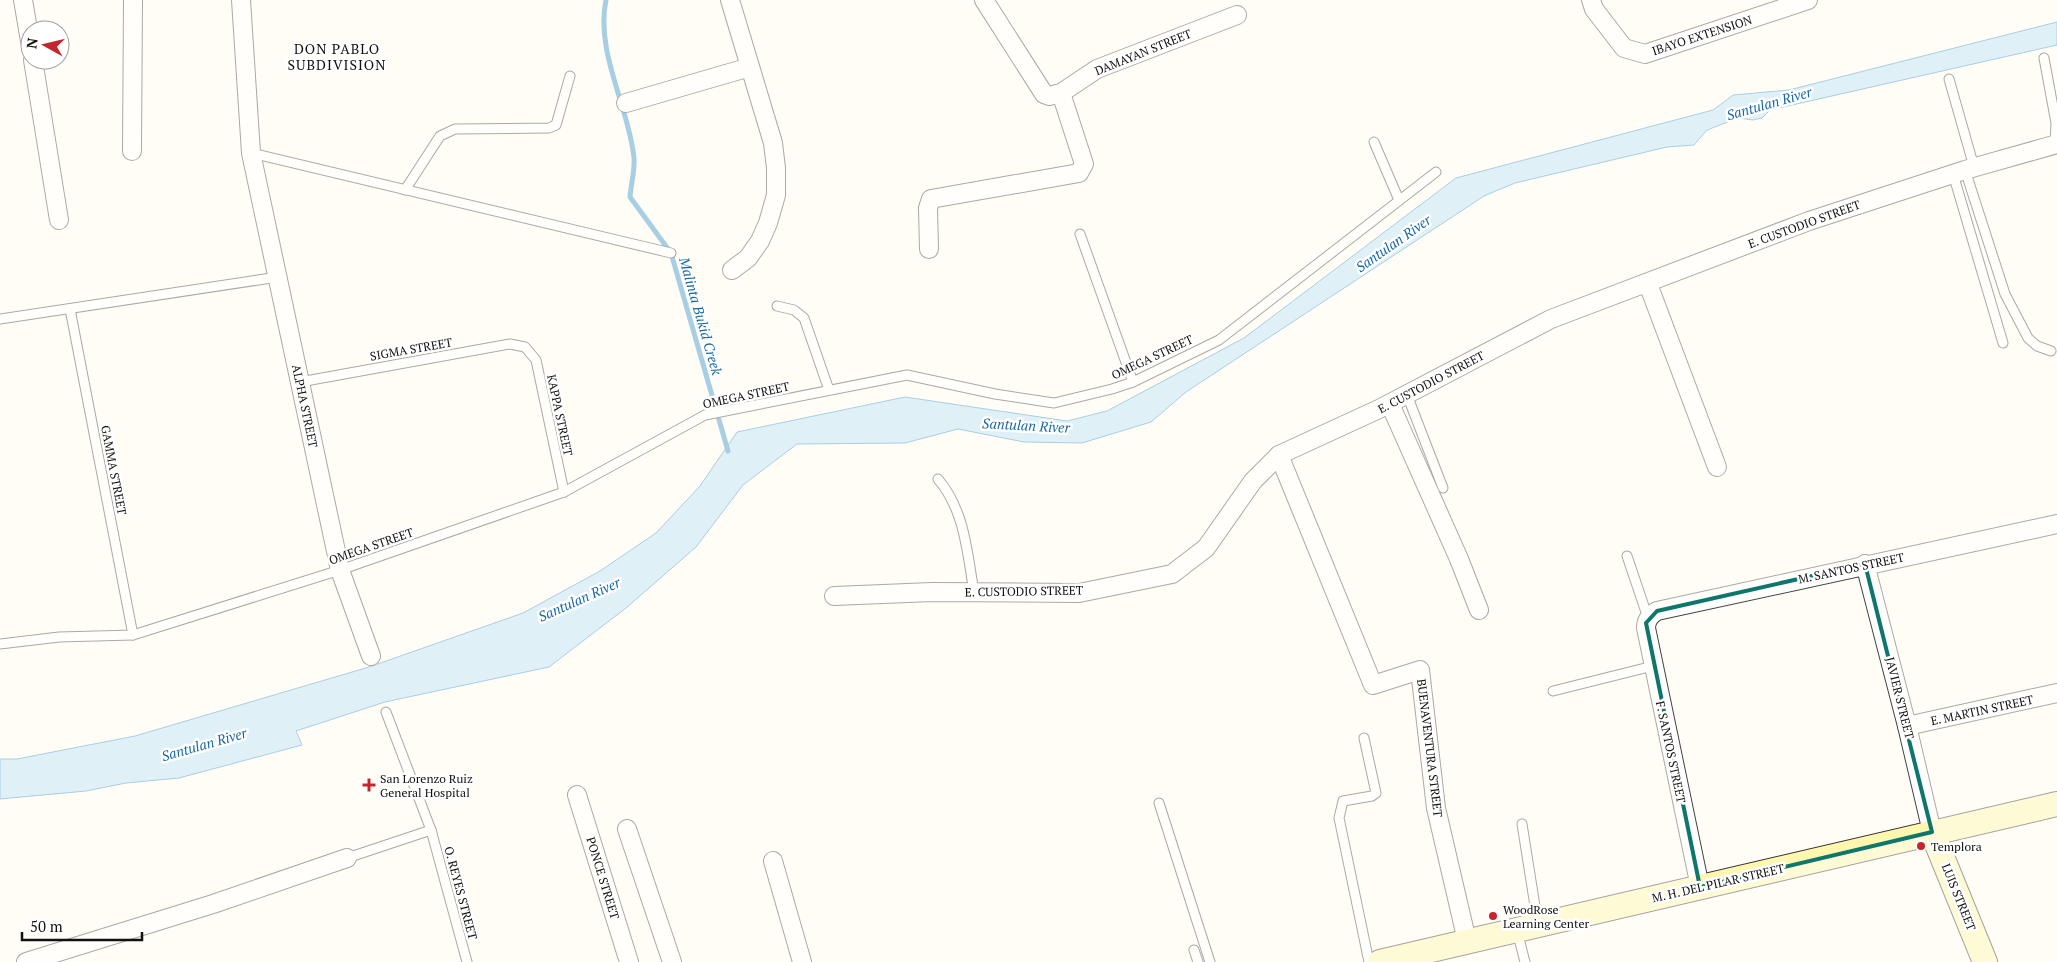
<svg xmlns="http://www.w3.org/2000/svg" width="2057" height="962" font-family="'PT Serif',serif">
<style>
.water{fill:#b9e0f7;stroke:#3f96cf}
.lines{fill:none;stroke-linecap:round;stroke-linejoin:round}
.stream{stroke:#3f96cf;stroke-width:5}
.lane-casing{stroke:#444;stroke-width:11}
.street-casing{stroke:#444;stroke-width:20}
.secondary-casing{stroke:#333;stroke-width:26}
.lane{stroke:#fff;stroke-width:9}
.street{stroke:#fff;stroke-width:18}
.secondary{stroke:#fff6b0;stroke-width:24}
.marked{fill:none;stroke:#0f766e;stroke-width:4;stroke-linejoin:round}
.poi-dot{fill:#c4262e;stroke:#fff;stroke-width:2}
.labels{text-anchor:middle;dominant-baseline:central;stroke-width:5;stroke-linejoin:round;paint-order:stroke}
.street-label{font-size:12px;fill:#111;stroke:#fff}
.poi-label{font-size:12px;fill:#111;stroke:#fff;text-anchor:start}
.neighbourhood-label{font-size:14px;letter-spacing:1px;fill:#111;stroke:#fff}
.water-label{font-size:14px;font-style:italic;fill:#1768a6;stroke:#fff}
</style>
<rect width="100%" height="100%" fill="#fffdf5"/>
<path class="water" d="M2057,22V45L1770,110L1762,118L1753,120L1738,118L1707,130L1694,145L1667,147L1515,183L1484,196L1186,392L1151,422L1082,443L1024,442L958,429L905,443L797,444L743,485L696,547L626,608L549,667L385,702L296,731L302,745L179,778L126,783L86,791L0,799V759H17L135,736L369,667L523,613L600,571L656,533L700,486L737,432L905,397L1067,421L1107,411L1244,338L1456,178L1713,110L1733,95L1789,90Z"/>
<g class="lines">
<path class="stream" d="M606,0C595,52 629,107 634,158C635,170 631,184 630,197L671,253L728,451"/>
<g class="lane-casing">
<g id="lane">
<path d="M2044,58L2056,123L2055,144"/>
<path d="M1949,79L1974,167"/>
<path d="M1374,142L1399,200"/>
<path d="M251,153L671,253"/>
<path d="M1965,170L2005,294L2028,338L2037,346L2051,351"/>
<path d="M1953,174L2003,343"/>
<path d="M405,190L440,136L455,129L549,128L556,125L570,76"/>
<path d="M1080,234L1133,382"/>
<path d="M777,306L794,310L804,318L829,390"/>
<path d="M70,309L133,635"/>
<path d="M0,319L278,277"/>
<path d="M300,382L510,344L525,347L536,360L564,492"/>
<path d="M1407,395L1443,488"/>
<path d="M938,479C965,511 967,552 974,592"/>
<path d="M1627,556L1648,618"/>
<path d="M0,644L59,637L133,635L340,570L564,492L705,415L907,375L995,394L1054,403L1112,389L1133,382L1219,340L1436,172"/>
<path d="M1553,691L1653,666"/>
<path d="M386,712L431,830L467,962"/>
<path d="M1364,738L1376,793L1372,796L1343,801L1339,818L1369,962"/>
<path d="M1159,803L1210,962"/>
<path d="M1522,824L1538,925"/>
<path d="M347,858L431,830"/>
<path d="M1517,931L1525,962"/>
<path d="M1194,950L1198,962"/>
</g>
</g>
<g class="street-casing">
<g id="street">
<path d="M23,0L30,41"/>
<path d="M241,0L251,153L340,570L371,656"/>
<path d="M730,0L773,143L776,168V195L768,223L760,241L748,258L732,270"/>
<path d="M984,0L1044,94L1049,96L1061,93L1097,69L1237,15"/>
<path d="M1591,0L1594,9L1624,48L1645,54L1808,0"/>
<path d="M33,60L59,220"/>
<path d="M626,103L750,67"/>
<path d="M132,151L133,0"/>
<path d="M929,249L928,208L931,199L1079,173L1084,164L1061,93"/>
<path d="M1648,284L1717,467"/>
<path d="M1390,404L1459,559L1479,610"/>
<path d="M1279,455L1373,685L1420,670L1436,808L1467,941"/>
<path d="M1865,564L1907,726L1932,832"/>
<path d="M834,596L932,592L1079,593L1172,574L1206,548L1253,481L1279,455L1379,409L1551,319L1809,221L1965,170L2057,144"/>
<path d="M1907,726L2057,693"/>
<path d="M577,795L629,962"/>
<path d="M627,829L672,962"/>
<path d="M773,861L802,962"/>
<path d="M1700,887L1646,628C1646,620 1650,615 1657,611L2057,524"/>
<path d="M26,962L213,904L347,858"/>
</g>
</g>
<g class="secondary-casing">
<g id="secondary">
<path d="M1932,832L1985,962"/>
<path d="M1380,962L2057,804"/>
</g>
</g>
<use href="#lane" class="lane"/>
<use href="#street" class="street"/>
<use href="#secondary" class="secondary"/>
</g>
<path d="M0 0H2057V962H0ZM1865,564L1932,832L1700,887L1646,623L1657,611Z" fill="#fffdf5" fill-opacity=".55" fill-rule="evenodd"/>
<path class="marked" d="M1865,564L1932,832L1700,887L1646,623L1657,611Z"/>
<g class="poi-dot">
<path d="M366.5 777.5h5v5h5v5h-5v5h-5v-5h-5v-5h5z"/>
<circle cx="1921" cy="846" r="5"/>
<circle cx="1493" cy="916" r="5"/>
</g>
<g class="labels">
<g class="street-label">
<text transform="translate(1702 35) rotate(-18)">IBAYO EXTENSION</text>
<text transform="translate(1143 52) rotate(-22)">DAMAYAN STREET</text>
<text transform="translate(1804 224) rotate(-20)">E. CUSTODIO STREET</text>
<text transform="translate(411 349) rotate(-10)">SIGMA STREET</text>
<text transform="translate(1152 357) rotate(-25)">OMEGA STREET</text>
<text transform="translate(1431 382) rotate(-28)">E. CUSTODIO STREET</text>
<text transform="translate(746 395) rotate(-12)">OMEGA STREET</text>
<text transform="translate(305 406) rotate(78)">ALPHA STREET</text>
<text transform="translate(560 415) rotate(78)">KAPPA STREET</text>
<text transform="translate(114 470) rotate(79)">GAMMA STREET</text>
<text transform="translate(371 546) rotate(-19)">OMEGA STREET</text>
<text transform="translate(1851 568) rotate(-12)">M. SANTOS STREET</text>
<text transform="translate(1024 591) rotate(-1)">E. CUSTODIO STREET</text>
<text transform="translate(1900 698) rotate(76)">JAVIER STREET</text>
<text transform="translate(1982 710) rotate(-12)">E. MARTIN STREET</text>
<text transform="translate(1430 748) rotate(83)">BUENAVENTURA STREET</text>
<text transform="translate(1671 752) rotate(78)">F. SANTOS STREET</text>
<text transform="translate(603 878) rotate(73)">PONCE STREET</text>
<text transform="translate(1718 883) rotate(-13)">M. H. DEL PILAR STREET</text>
<text transform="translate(461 893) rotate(75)">O. REYES STREET</text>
<text transform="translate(1959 897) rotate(68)">LUIS STREET</text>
</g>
<g class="poi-label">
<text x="380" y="778">San Lorenzo Ruiz<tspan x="380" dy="14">General Hospital</tspan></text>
<text x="1931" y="846">Templora</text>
<text x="1503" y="909">WoodRose<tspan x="1503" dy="14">Learning Center</tspan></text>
</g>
<g class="neighbourhood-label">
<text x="337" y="48">DON PABLO<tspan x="337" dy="16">SUBDIVISION</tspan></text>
</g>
<g class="water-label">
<text transform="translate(1769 103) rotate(-16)">Santulan River</text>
<text transform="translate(1393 243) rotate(-35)">Santulan River</text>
<text transform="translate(701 316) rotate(74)">Malinta Bukid Creek</text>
<text transform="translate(1026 425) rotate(3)">Santulan River</text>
<text transform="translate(579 599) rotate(-24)">Santulan River</text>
<text transform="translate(204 744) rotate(-16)">Santulan River</text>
</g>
</g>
<g transform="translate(45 45) rotate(278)"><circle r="24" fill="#ffffff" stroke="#a0a0a0"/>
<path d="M0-4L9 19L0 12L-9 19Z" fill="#c4262e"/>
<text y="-8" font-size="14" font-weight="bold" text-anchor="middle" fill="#111111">N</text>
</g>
<path d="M22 932v8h120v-8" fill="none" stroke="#111111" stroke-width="2.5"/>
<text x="30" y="932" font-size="15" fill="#111111" stroke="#ffffff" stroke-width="4" paint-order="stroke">50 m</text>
</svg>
